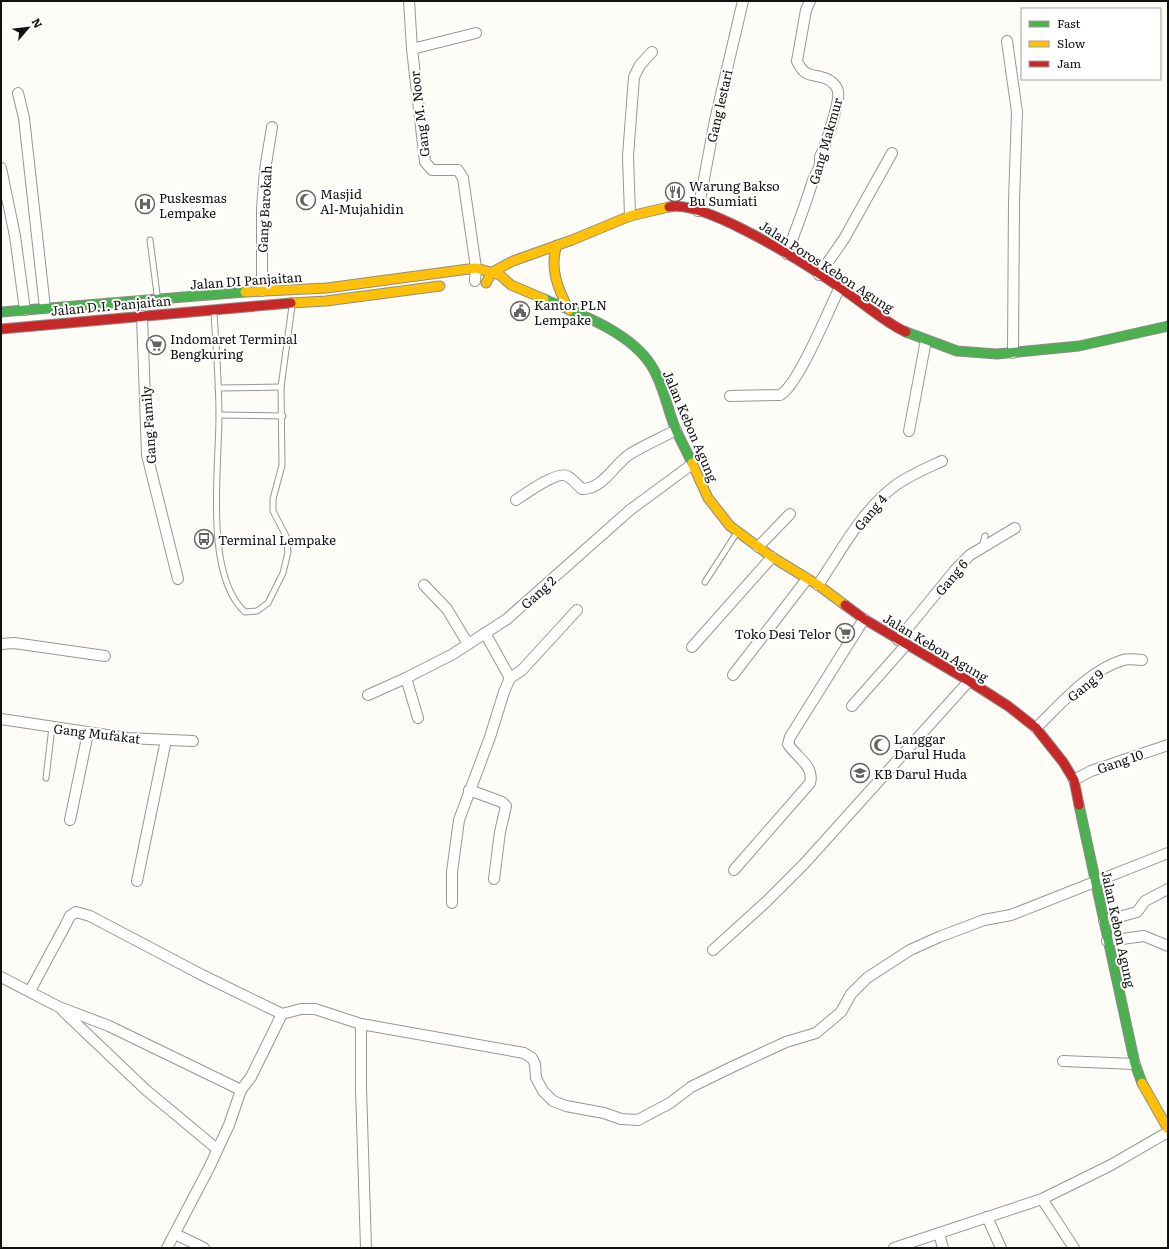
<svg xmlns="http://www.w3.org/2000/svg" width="1169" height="1249" font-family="Literata,serif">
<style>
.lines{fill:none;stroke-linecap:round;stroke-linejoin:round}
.lane-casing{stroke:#979795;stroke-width:7}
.street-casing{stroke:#979795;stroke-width:12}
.fast-casing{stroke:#8e8d8b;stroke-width:11}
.slow-casing{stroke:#8e8d8b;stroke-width:11}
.jam-casing{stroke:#8e8d8b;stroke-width:11}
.lane{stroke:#fffffe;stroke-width:5}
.street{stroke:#fffffe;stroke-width:10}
.fast{stroke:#4caf50;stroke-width:9}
.slow{stroke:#ffc107;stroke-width:9}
.jam{stroke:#c62828;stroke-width:9}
.labels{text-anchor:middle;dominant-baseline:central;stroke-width:4;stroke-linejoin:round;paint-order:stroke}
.street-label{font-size:13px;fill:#111;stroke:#fff}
.poi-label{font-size:13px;fill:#111;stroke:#fff;text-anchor:start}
</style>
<rect width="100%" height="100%" fill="#fdfcf7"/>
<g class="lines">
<g class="lane-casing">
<g id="lane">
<path d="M150,240L157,294"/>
<path d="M214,313C216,347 219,382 219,416C219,468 204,575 245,612L257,611L268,603L283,573L288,552L286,536L273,511V499L282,465L281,387L292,306"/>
<path d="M218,388L281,387"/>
<path d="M219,415L283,416"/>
<path d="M982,547L985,536"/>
<path d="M705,582L736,534"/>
<path d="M46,778L52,727"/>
</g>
</g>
<g class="street-casing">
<g id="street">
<path d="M409,1L412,49L425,162L432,170H458L463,178L476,268L475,281"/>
<path d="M1007,41L1017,112L1014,201L1013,353"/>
<path d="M412,49L476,33"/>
<path d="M18,93L24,118L45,308"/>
<path d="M1,168L15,236L25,310"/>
<path d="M698,211L715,120L743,1"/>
<path d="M630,216L628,156L634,77L640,65L652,52"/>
<path d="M787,254C795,231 805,207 812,183C815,172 821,171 820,157C825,146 840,103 838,92C838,88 833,82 829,80C815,72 806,81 797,61L806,10L810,1"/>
<path d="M819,275L844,239L892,153"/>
<path d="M262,291V208L265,170L272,127"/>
<path d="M142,316L147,455L178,579"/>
<path d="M730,396L780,395C798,386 829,309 840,287"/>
<path d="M909,431L926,340"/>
<path d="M516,500C525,494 557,471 567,476C572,478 577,485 582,489C604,489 613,465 630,454C645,445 661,438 676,430"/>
<path d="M758,547L790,514"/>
<path d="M424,585L447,609L468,644"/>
<path d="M818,585C841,551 862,510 896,485C910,475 927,468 942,461"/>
<path d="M485,633L510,678"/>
<path d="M898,640L956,569L970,555L1015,528"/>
<path d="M1,644L14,643L105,656"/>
<path d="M692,647L772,557"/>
<path d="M733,675L807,579"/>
<path d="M406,678L418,718"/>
<path d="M368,695L406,678L453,654L507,619L630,510L691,465"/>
<path d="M852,706L906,645"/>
<path d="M1,719L127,738L193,741"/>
<path d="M1036,728C1062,703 1088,671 1123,660C1129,658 1136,660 1142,660"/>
<path d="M1074,780L1091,771L1168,745"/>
<path d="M469,790L502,802L506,806L500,832L494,879"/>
<path d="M70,820L88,733"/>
<path d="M734,870L810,783C815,766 796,757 788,744L790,737L864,619"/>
<path d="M137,881L166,740"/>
<path d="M452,903V872L459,820L490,737L504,692L510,678L522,670L577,610"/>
<path d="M1104,921L1137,912L1145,901L1168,889"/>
<path d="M1107,941L1144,936L1168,946"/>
<path d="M713,950L766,902L804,864L969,681"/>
<path d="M1,977L59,1007L109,1026L241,1090"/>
<path d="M30,991L66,924L70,916L76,912L90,916L202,975L282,1014"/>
<path d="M63,1011L146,1090L217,1149"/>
<path d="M361,1024L524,1053L532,1058L535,1064L536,1078L543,1091L553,1101L566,1106L604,1113L621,1119L638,1120L670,1103L691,1087L732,1067L786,1042L816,1033L841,1012L851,994L867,978L910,950L939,937L984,920L1011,915L1168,853"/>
<path d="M1063,1061L1135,1064"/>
<path d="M1042,1199L1074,1248"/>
<path d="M987,1217L1001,1248"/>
<path d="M939,1233L943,1248"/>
<path d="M175,1234L204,1248"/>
<path d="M167,1248L209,1168L229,1125L241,1090L251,1077L282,1014L301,1009H315L361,1024V1088L366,1248"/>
<path d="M894,1248L1042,1199L1111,1165L1168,1132"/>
</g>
</g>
<g class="fast-casing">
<g id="fast">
<path d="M544,299C579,314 629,331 651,365C664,385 667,409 676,430C681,441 687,452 692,463"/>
<path d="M1,312L245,292"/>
<path d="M906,332L957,351L997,354L1079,346L1168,326"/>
<path d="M1079,805L1135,1064L1142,1083"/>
</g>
</g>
<g class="slow-casing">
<g id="slow">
<path d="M557,245C549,268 558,289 569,310"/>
<path d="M486,283L492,272L513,261L572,240L630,216L669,207"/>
<path d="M245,292L327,288L476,268L500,275L511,285L544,299"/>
<path d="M291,303L326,301L440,286"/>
<path d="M692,463L708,498L730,526L772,557L818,585L845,605"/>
<path d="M1142,1083L1168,1129"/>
</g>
</g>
<g class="jam-casing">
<g id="jam">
<path d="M669,207C704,198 814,269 845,291C862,302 888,325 906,332"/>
<path d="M1,329L291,303"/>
<path d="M845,605L864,619L969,681L1008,706L1036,728L1063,762L1074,780L1079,805"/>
</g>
</g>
<use href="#lane" class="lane"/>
<use href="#street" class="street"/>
<use href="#fast" class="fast"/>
<use href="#slow" class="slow"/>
<use href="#jam" class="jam"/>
</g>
<defs>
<g id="restaurant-ring" transform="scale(1)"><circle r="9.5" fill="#fff" stroke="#646362" stroke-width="1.5"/><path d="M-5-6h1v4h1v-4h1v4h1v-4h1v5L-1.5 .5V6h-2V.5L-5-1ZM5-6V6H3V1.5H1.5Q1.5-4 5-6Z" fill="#646362"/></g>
<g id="mosque-ring" transform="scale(1)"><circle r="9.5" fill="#fff" stroke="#646362" stroke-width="1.5"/><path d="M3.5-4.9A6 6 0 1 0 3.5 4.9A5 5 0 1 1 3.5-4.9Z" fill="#646362"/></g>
<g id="hospital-ring" transform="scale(1)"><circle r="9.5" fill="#fff" stroke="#646362" stroke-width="1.5"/><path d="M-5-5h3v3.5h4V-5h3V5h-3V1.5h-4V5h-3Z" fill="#646362"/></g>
<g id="civic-ring" transform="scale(1)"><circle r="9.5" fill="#fff" stroke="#646362" stroke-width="1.5"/><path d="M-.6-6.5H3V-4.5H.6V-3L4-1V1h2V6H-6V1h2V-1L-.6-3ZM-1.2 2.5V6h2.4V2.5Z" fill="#646362"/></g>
<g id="supermarket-ring" transform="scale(1)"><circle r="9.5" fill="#fff" stroke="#646362" stroke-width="1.5"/><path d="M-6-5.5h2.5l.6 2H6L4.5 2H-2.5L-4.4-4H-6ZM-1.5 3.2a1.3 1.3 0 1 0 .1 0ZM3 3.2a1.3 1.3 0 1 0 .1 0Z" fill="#646362"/></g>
<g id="bus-ring" transform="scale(1)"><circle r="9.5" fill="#fff" stroke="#646362" stroke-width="1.5"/><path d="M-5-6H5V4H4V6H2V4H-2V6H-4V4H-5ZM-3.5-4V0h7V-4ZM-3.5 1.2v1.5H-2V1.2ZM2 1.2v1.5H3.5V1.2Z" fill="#646362"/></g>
<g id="school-ring" transform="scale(1)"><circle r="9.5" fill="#fff" stroke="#646362" stroke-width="1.5"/><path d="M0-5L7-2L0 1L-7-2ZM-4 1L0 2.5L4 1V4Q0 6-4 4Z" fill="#646362"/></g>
</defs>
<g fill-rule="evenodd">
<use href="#restaurant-ring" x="675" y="192"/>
<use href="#mosque-ring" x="306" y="200"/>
<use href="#hospital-ring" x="145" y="204"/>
<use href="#civic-ring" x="520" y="311"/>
<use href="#supermarket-ring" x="156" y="345"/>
<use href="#bus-ring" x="204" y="539"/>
<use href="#supermarket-ring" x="845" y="633"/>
<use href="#mosque-ring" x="880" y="745"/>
<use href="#school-ring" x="860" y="773"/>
</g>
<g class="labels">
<g class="street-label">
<text transform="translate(719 106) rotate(-77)">Gang lestari</text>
<text transform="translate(419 114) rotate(-97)">Gang M. Noor</text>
<text transform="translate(825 141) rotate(-74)">Gang Makmur</text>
<text transform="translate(264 209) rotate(-87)">Gang Barokah</text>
<text transform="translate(827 266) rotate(33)">Jalan Poros Kebon Agung</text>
<text transform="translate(246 280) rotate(-4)">Jalan DI Panjaitan</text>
<text transform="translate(111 305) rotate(-5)">Jalan D.I. Panjaitan</text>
<text transform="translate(148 425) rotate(-94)">Gang Family</text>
<text transform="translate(691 426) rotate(67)">Jalan Kebon Agung</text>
<text transform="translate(870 512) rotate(-50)">Gang 4</text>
<text transform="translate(951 577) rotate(-50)">Gang 6</text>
<text transform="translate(538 592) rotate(-42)">Gang 2</text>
<text transform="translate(936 647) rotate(31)">Jalan Kebon Agung</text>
<text transform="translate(1085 685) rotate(-39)">Gang 9</text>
<text transform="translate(97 733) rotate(7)">Gang Mufakat</text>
<text transform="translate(1120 761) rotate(-19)">Gang 10</text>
<text transform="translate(1119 929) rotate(78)">Jalan Kebon Agung</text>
</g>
<g class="poi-label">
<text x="689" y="185">Warung Bakso<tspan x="689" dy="15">Bu Sumiati</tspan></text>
<text x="320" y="193">Masjid<tspan x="320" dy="15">Al-Mujahidin</tspan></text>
<text x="159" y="197">Puskesmas<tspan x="159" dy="15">Lempake</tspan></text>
<text x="534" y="304">Kantor PLN<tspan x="534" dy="15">Lempake</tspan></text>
<text x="170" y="338">Indomaret Terminal<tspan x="170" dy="15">Bengkuring</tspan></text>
<text x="218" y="539">Terminal Lempake</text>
<text x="831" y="633" text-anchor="end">Toko Desi Telor</text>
<text x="894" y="738">Langgar<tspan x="894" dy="15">Darul Huda</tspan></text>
<text x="874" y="773">KB Darul Huda</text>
</g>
</g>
<rect width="1169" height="1249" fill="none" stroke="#111111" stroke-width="4"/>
<rect x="1021" y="8" width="140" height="72" fill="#ffffff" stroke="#a0a0a0"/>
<rect x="1029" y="21" width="20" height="6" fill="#4caf50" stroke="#a0a0a0"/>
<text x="1057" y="28" font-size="12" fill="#111111">Fast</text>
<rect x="1029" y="41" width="20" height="6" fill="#ffc107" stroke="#a0a0a0"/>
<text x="1057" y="48" font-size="12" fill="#111111">Slow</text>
<rect x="1029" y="61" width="20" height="6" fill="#c62828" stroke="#a0a0a0"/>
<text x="1057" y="68" font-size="12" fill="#111111">Jam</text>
<g transform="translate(28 28) rotate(62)" stroke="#ffffff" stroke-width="3" paint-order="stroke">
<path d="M0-3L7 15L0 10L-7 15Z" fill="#111111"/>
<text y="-6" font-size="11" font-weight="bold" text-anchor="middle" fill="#111111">N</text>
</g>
</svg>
